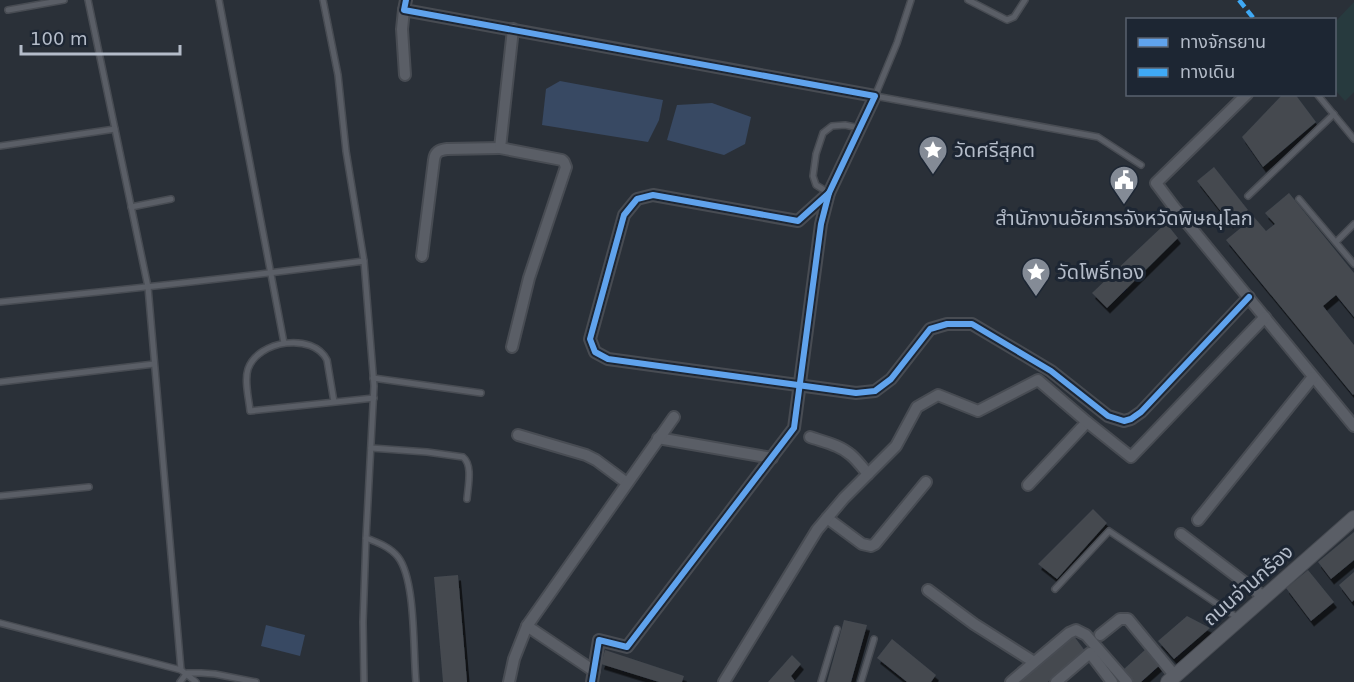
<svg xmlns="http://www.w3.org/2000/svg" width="1354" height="682" font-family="'DejaVu Sans','Noto Sans Thai',sans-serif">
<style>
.green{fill:#273a3e}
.water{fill:#384963}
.building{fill:#444950;filter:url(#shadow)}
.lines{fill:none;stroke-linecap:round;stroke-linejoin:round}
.service-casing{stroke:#484c53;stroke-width:8}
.minor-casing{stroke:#484c53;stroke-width:14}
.tertiary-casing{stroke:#484c53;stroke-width:16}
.service{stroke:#5a5e66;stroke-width:5}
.minor{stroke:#5a5e66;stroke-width:10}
.tertiary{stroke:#5a5e66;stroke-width:14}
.quiet{stroke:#3fa9f5;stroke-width:4.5;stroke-dasharray:9 4.5;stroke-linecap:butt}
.cycleway-casing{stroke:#1d2633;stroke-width:10}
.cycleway{stroke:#60a3ed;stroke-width:6}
.labels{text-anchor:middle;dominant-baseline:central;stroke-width:6;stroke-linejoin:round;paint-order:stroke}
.poi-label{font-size:20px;fill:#b4bcc9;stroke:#1d2633;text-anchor:start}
.street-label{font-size:20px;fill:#b4bcc9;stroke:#1d2633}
</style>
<defs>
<filter id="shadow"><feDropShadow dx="3" dy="5.5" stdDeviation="0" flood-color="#0009"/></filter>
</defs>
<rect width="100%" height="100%" fill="#2a3038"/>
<path class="green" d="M1354,2V92L1345,101L1335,90V22Z"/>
<g class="water">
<path d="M560,81L663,100L659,120L648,142L542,125L546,89Z"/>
<path d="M712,103L751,117L745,144L724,155L667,140L677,105Z"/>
<path d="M266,625L305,635L300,656L261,646Z"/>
</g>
<g class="building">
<path d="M1283,94H1295L1316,122L1263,167L1242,137Z"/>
<path d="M1214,167L1248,210L1230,223L1197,181Z"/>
<path d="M1289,193L1354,273V317L1336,295L1323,306L1354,345V394L1353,395L1226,240L1254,217L1266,231L1275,224L1265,213Z"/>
<path d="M1166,223L1178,238L1107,308L1092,293Z"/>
<path d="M1093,509L1107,523L1057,579L1038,564Z"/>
<path d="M1354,532V560L1331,579L1318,562Z"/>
<path d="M1308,570L1334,602L1311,621L1286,588Z"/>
<path d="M1354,572V600L1352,602L1339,585Z"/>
<path d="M458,575L467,682H443L434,577Z"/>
<path d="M1187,616L1210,628L1174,659L1158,641Z"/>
<path d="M844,620L867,625L851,682H827Z"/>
<path d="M1074,636L1085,651L1048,682H1020Z"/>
<path d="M892,639L936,675L931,682H907L877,658Z"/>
<path d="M1147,648L1161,664L1141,682H1134L1123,670Z"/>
<path d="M605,650L684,676L682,682H659L601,664Z"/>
<path d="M792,655L801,664L791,676L795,681L794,682H768Z"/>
</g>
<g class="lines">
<g class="service-casing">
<g id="service">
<path d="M88,0L148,287L181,670L196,682"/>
<path d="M219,0L284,343"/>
<path d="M323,0L338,75L346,151L364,261"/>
<path d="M911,0L897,43L875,96L1098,137L1141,165"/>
<path d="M968,0L1007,20L1014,17L1025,0"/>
<path d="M8,10L64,0"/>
<path d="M1317,94L1354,139"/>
<path d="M0,146L115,129"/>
<path d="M829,193L816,185L813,176L816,154L823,133L832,126L845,125L859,128"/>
<path d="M1248,196L1334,114"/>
<path d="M1299,199L1354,264"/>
<path d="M131,207L171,199"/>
<path d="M1336,242L1354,224"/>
<path d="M0,302C122,290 243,277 364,261L374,386L366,538L363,622L364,682"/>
<path d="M373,378L481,393"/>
<path d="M0,382L154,364"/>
<path d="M334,402L327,360C313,332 258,340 248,369C244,381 249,399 250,411L374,398"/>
<path d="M371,448L427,452L463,457C473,465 468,486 467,499"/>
<path d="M0,496L89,487"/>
<path d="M366,538C377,542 390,547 398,557C416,580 413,651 416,682"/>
<path d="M1055,589L1109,531L1238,618"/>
<path d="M0,623L181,670"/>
<path d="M180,682L187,673H201L215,674L256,682"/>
<path d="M821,682L837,629"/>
<path d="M861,682L874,639"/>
</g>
</g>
<g class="minor-casing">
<g id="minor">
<path d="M406,0L404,10L875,96L829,193L821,224L794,428L627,647L599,640L592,682"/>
<path d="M404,10L402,29L405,75"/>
<path d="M1247,94L1156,183L1174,207L1354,426"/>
<path d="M829,193L798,221L653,195L637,199L624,215L590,339L595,352L608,359L856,393L875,391L891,379L930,329L947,324H972L1051,371L1108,416L1124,421L1131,419L1141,412L1249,297"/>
<path d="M422,256L434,160C435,152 439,150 447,149L500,148"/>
<path d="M512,347L529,278L566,167L564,162L562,160L500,148L513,29"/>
<path d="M518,435L586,455L596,460L627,483"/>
<path d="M810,437C824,442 840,445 851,455C857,460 863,468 868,474"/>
<path d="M658,438L772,458"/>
<path d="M1028,485L1087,422"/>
<path d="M827,518L862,544L871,546L875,544L926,482"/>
<path d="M1198,520L1313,377"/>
<path d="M1181,534L1264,597"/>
<path d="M928,590L974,624L1034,662"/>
<path d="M527,626L594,671"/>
<path d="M1100,635L1120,619H1128L1175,676"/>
<path d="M509,682L514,659L527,626L674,417"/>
<path d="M724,682L817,530L844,498L896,446L917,407L938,395L978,411L1038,380L1087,422L1131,457L1265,317"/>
<path d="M1011,682L1069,633L1076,630L1086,635L1127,682"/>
<path d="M1056,682L1090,653L1112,682"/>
</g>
</g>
<g class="tertiary-casing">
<path id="tertiary" d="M1168,682L1354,518"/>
</g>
<use href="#service" class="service"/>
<use href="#minor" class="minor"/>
<use href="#tertiary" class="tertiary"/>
<path class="quiet" d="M1239,0L1255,20"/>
<g class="cycleway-casing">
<g id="cycleway">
<path d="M406,0L404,10L875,96L829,193L821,224L794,428L627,647L599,640L592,682"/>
<path d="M829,193L798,221L653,195L637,199L624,215L590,339L595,352L608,359L856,393L875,391L891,379L930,329L947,324H972L1051,371L1108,416L1124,421L1131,419L1141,412L1249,297"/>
</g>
</g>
<use href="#cycleway" class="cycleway"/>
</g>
<defs>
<g id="sight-pin" transform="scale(1.5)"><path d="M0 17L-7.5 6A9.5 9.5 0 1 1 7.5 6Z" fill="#848b96" stroke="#1d2633"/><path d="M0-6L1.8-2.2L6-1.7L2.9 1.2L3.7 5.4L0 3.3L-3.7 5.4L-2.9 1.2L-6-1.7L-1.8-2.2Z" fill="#fff"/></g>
<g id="civic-pin" transform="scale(1.5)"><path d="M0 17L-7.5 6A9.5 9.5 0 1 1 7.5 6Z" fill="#848b96" stroke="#1d2633"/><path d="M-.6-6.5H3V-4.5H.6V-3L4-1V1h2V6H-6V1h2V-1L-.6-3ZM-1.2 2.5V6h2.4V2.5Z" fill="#fff"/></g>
</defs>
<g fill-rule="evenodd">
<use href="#sight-pin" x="933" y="150"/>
<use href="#civic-pin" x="1124" y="180"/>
<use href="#sight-pin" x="1036" y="272"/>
</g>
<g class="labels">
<g class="poi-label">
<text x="954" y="150">วัดศรีสุคต</text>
<text x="1124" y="218" text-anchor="middle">สำนักงานอัยการจังหวัดพิษณุโลก</text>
<text x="1057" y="272">วัดโพธิ์ทอง</text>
</g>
<g class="street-label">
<text transform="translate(1248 585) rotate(-41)">ถนนจ่านกร้อง</text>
</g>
</g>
<rect x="1126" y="18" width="210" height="78" fill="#1d2633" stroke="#59626f" stroke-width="1.5"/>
<rect x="1138" y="38" width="30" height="9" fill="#60a3ed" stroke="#59626f" stroke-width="1.5"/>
<text x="1180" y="48" font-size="18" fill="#b4bcc9">ทางจักรยาน</text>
<rect x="1138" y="68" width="30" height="9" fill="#3fa9f5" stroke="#59626f" stroke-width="1.5"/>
<text x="1180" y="78" font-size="18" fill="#b4bcc9">ทางเดิน</text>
<path d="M21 45v9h159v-9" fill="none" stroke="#b4bcc9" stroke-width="3"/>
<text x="30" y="45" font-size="18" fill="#b4bcc9" stroke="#1d2633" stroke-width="4.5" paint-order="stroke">100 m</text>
</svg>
